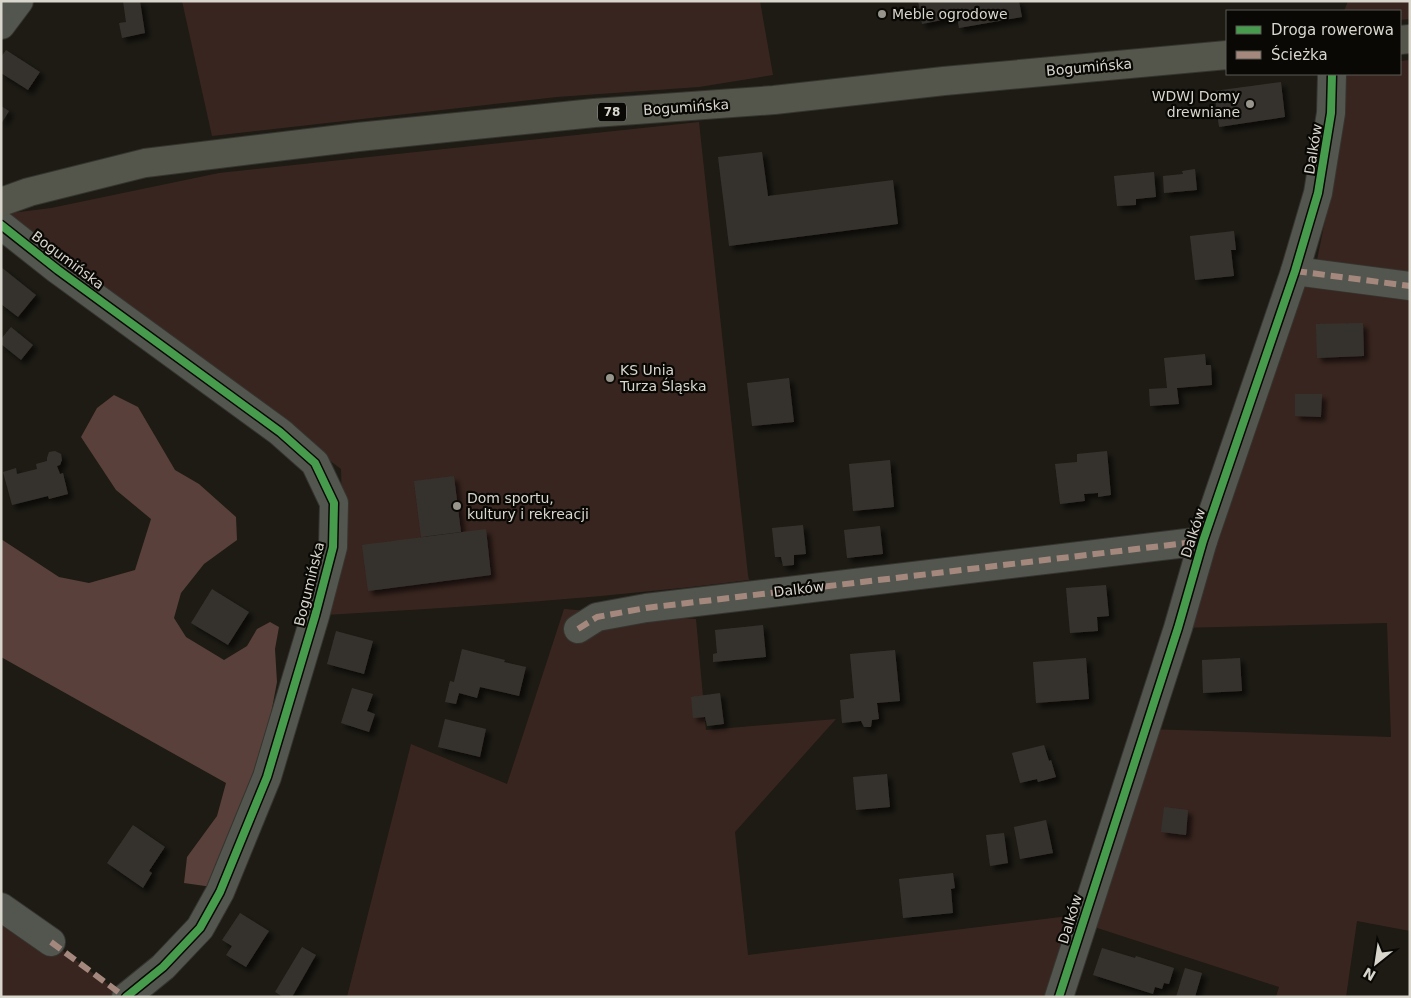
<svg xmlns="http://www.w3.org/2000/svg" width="1411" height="998" font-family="'DejaVu Sans',sans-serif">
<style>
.green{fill:#39251f}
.forest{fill:#59403a}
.building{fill:#36322d;filter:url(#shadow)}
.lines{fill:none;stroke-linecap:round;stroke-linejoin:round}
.minor-casing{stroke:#36342f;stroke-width:30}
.major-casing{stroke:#36342f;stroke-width:30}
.minor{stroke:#53564e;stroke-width:28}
.major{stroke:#54564b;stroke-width:28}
.quiet{stroke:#a5887d;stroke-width:6;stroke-dasharray:12 6;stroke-linecap:butt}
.cycleway-casing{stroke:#090804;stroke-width:11}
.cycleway{stroke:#469c4c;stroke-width:8}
.poi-dot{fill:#97958c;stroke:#090804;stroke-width:2}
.labels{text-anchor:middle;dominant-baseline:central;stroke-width:4.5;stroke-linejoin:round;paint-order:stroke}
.shield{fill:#090804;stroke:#9a9891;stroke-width:1}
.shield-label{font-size:12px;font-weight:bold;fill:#d8d6cd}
.poi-label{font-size:14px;fill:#d8d6cd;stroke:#090804;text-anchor:start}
.street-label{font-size:14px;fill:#d8d6cd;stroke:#090804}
</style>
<defs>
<filter id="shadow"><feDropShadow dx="4.5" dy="4.5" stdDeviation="2.5" flood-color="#0009"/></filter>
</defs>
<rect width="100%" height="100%" fill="#1d1b14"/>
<g class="green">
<path d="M182,1H760L773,75L699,87L557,97L212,136Z"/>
<path d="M1348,1H1410V19L1400,20V11H1344Z"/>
<path d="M1410,60V284L1317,260C1330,198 1342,137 1346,74H1400V61Z"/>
<path d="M699,122L748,575L749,580C608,598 467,607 325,615L343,540L341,469L176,346L4,214L51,208L219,173Z"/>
<path d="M1295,271L1410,286V931L1357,921L1346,997H1276L1279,987L1082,923L1058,997H347L411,744L507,784L564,609L696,619L706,730L836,719L735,832L748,955L1085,914L1146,729L1391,737L1387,623L1178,628Z"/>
<path d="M1,905L125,997H1Z"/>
</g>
<path class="forest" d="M114,395L138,407L175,470L199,484L236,517L237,540L204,564L181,593L174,618L186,637L224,660L247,646L257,629L270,622L279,627L275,649L277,682L264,751L212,887L184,883L187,857L217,816L226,783L1,657V539L59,577L89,583L135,570L151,519L116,490L81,437L97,408Z"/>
<g class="building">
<path d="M123,1H140L145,33L122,38L119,23L126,22Z"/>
<path d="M918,1H1019L1022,17L959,28L957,17L922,24Z"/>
<path d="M6,50L40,72L28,90L1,73V57Z"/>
<path d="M1281,82L1285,117L1219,127L1214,91Z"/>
<path d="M1,106L9,111L1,124Z"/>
<path d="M762,152L768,196L893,180L898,224L729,246L718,157Z"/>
<path d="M1195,169L1197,190L1164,193L1163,176L1183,174L1182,171Z"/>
<path d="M1154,172L1156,197L1136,199V205L1117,206L1114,176Z"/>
<path d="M1234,231L1236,250H1231L1234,276L1195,280L1190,236Z"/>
<path d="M1,267L36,295L18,317L1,304Z"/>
<path d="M1363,323L1364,356L1317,358L1316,324Z"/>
<path d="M11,327L33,345L21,360L1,344V339Z"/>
<path d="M1205,354L1206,365H1211L1212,385L1177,388L1179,404L1150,406L1149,389L1167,388L1164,358Z"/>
<path d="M789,378L794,422L752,426L747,383Z"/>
<path d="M1295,394H1322L1321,417L1295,416Z"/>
<path d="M55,451L61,454L62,460L60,465L57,466L60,474L63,473L68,494L49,499L48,496L12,505L3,472L16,468L17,474L37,469L36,464L47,461V458L49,452Z"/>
<path d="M1107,451L1111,495L1098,497V493L1084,494L1085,501L1060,504L1055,464L1077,462V454Z"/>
<path d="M890,460L894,507L853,511L849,464Z"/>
<path d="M454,476L461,532L421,537L414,481Z"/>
<path d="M803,525L806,554L794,555V565L783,566L781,557H775L772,528Z"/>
<path d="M880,526L883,554L847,558L844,530Z"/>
<path d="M486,529L491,575L368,591L362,545Z"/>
<path d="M1106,585L1109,616L1097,617L1098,631L1070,633L1066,588Z"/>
<path d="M212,589L249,612L228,645L191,623Z"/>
<path d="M763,625L766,657L713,662V654L717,653L715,630Z"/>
<path d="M336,631L373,641L364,674L327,664Z"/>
<path d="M462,649L505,660L504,662L526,667L519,696L480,687L477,698L459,693L456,704L445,702L450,681L454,682Z"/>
<path d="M895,650L900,701L877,703L879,719L872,720L871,727H864L861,721L842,723L840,700L854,698L850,654Z"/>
<path d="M1086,658L1089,699L1036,703L1033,662Z"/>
<path d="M1240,658L1242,691L1203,693L1202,660Z"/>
<path d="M352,688L373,694L367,711L375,714L369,732L341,723Z"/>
<path d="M720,693L724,724L707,726L705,717L693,718L691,697Z"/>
<path d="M445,719L486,729L480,757L438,747Z"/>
<path d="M1044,745L1049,761L1051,760L1056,777L1038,782L1037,779L1020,783L1012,753Z"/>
<path d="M887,774L890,807L856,810L853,777Z"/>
<path d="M1164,807L1188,810L1186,835L1161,832Z"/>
<path d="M1046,820L1053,853L1020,859L1014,827Z"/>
<path d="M133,825L165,847L149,871L152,873L143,888L107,863Z"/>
<path d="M1004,833L1008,863L990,866L986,835Z"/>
<path d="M953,873L955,888L951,889L953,913L903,918L899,879Z"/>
<path d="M240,913L269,931L246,967L226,955L232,946L222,940Z"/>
<path d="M302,947L316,955L292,997H283L275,992Z"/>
<path d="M1102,948L1135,958L1136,956L1174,968L1169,984L1164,983L1162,989L1155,987L1153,994L1093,975Z"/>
<path d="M1185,968L1202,973L1195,997H1176Z"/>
</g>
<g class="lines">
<g class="minor-casing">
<g id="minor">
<path d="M1,25L19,1"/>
<path d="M1,225L58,270L280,432L315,463L334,503L333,547L315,616L267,777L220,892L200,928L163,967L126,997"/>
<path d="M1295,271L1410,286"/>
<path d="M578,629L597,617L646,608L1203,541"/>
<path d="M1,907L51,942"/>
<path d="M1059,997L1178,628L1203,541L1295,271L1318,193L1331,113L1332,74"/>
</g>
</g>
<g class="major-casing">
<g id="major">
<path d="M1400,40L1410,39"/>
<path d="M1,202L29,192L145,163L358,137L594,113L774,100L944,81L1227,55"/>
</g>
</g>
<use href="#minor" class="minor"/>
<use href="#major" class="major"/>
<g class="quiet">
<path d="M1295,271L1410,286"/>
<path d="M578,629L597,617L646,608L1203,541"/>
<path d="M51,942L125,997"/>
</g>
<g class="cycleway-casing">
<g id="cycleway">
<path d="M1,225L58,270L280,432L315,463L334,503L333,547L315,616L267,777L220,892L200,928L163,967L126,997"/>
<path d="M1059,997L1178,628L1203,541L1295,271L1318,193L1331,113L1332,74"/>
</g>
</g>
<use href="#cycleway" class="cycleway"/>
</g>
<g class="poi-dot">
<circle cx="882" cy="14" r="5"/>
<circle cx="1250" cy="104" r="5"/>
<circle cx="610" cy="378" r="5"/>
<circle cx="457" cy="506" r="5"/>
</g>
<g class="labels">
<rect class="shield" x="598" y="102.5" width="28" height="19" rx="4"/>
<g class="shield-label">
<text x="612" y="112">78</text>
</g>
<g class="poi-label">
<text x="892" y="14">Meble ogrodowe</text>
<text x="1240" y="96" text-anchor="end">WDWJ Domy<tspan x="1240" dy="16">drewniane</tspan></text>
<text x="620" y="370">KS Unia<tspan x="620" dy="16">Turza Śląska</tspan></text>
<text x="467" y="498">Dom sportu,<tspan x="467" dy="16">kultury i rekreacji</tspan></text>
</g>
<g class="street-label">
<text transform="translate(1089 67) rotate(-5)">Bogumińska</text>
<text transform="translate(686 107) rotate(-4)">Bogumińska</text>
<text transform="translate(1313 149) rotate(-81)">Dalków</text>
<text transform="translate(68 260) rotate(37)">Bogumińska</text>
<text transform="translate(1193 533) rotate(-72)">Dalków</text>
<text transform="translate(309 584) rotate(-76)">Bogumińska</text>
<text transform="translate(799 589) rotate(-7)">Dalków</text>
<text transform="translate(1070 919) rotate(-73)">Dalków</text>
</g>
</g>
<rect width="1411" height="998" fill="none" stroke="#d8d6cd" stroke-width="5"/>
<rect x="1226" y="10" width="175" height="65" fill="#090804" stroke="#5c5a54"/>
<rect x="1236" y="26" width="25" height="8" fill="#469c4c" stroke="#5c5a54"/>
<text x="1271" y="35" font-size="15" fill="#d8d6cd">Droga rowerowa</text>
<rect x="1236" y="51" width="25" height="8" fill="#a5887d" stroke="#5c5a54"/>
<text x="1271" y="60" font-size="15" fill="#d8d6cd">Ścieżka</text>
<g transform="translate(1376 963) rotate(210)" stroke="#090804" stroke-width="4" paint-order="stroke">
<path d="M0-4L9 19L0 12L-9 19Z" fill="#d8d6cd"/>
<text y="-8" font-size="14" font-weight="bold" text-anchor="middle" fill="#d8d6cd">N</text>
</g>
</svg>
